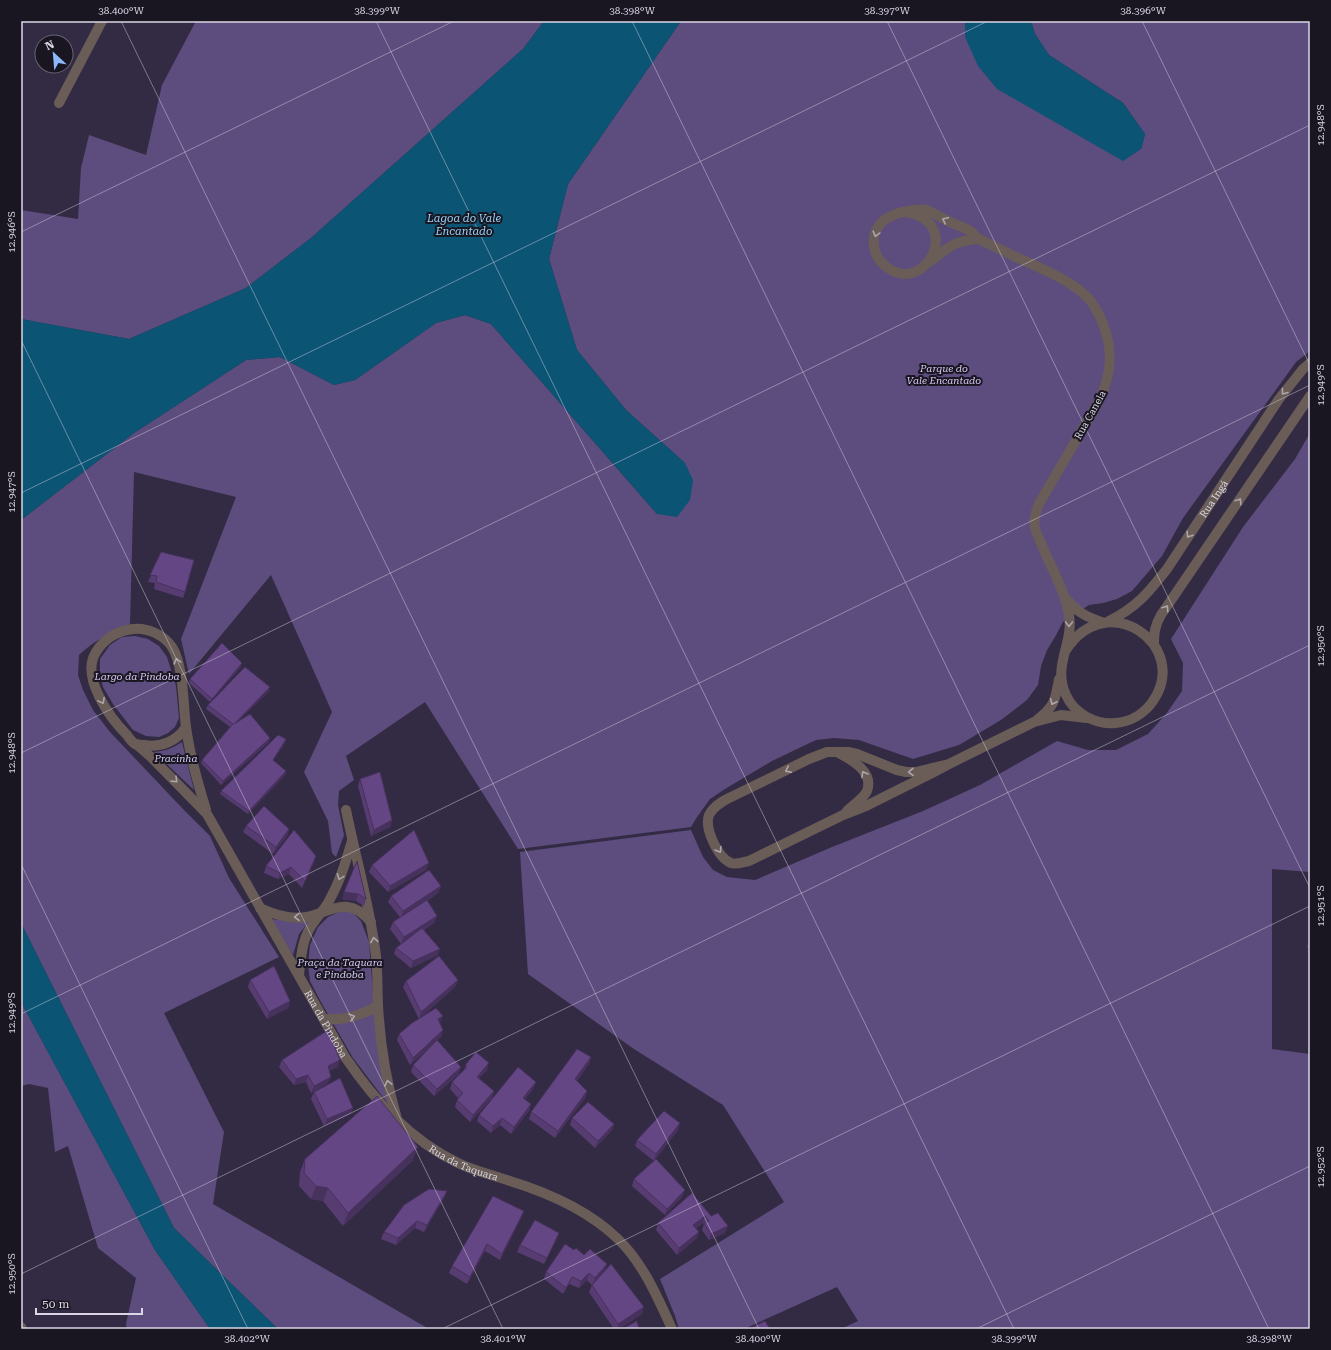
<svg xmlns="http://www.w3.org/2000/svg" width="1331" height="1350" font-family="'Roboto Serif',serif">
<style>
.green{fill:#5d4c7e}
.water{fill:#0b5474}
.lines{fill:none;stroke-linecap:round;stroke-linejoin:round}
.minor{stroke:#6a5d57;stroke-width:10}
.wall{fill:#573c72}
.shaded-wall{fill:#47315d}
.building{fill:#654685;stroke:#47315d}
.oneway{stroke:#ada6ac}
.ticks{fill:none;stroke:#dad6e5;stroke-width:1;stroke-opacity:0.45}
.labels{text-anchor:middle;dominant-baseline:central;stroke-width:4;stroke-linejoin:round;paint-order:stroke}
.park-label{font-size:10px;font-style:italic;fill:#d9cdf4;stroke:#191521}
.street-label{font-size:10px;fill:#dad6e5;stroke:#191521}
.water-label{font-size:11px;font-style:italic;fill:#95d3f7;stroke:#191521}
.neatline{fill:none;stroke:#dad6e5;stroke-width:1.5}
.ticks-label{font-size:10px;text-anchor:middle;fill:#dad6e5}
</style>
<rect width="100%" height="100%" fill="#332b43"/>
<g class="green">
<path d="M196,21H544L523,49L311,238L246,288L129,339L21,319V210L78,219L81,168L89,135L146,155L162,85Z"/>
<path d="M681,21H965V37L1141,149L1145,134L1123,103L1049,55L1035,34L1031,21H1310V351L1296,362L1183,518L1162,556L1132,591L1117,599L1103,603L1089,605L1063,622L1055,637L1047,650L1041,666L1038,685L1027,700L1001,720L959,745L913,759L859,740L834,738L816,740L772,761L725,789L710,799L697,817L691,827L518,849L425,702L346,756L354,780L339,791L338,805L344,835L336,857L332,853L328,821L304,772L332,712L271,575L189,674L181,639L236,497L134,472L130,625C110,633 95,640 79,655L78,675L83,690L93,710L110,732L183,809L210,836L229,878L279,957L164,1013L224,1132L213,1204L429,1329H278L174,1228L21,923V520L134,433L246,360L280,357L334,385L355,380L436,323L465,315L491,324L657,514L685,463L626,410L577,350L549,259L568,184Z"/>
<path d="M1310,433V872L1272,869V1049L1310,1054V1329H841L858,1321L837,1287L744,1329H679L675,1316L660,1279L784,1202L723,1105L634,1049L528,974L520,852L691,830L703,857L713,870L727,877L755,880L832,847L923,811L980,785L1057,741L1088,750H1116L1148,734L1166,714L1182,691L1183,663L1171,639L1243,527L1295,459Z"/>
<path d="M135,636L148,639L159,646L167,657L176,686L179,718L175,727L168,733L159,737L146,736L133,730L113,704L103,687L100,672V659L110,645L122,637Z"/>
<path d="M182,742L194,790L154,752C166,751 173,748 182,742Z"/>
<path d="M347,911L354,914L361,921L369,942L375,1018L389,1105L353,1058L322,1004L310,981L308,965L310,945L318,927L328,917L339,912Z"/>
<path d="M271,919L297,922L310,920L299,934L293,955Z"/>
<path d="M21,1002L155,1250L210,1329H127L126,1324L136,1278L98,1248L68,1146L55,1152L48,1088L29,1084L21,1086Z"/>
</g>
<g class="water">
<path d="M544,21H681L568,184L549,259L577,350L626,410L685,463L693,480L690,500L677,517L657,514L491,324L465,315L436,323L355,380L334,385L280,357L246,360L134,433L21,520V319L129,339L246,288L311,238L523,49Z"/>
<path d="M965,21H1031L1035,34L1049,55L1123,103L1145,134L1141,149L1123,161L997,89L978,66L965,37Z"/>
<path d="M21,923L174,1228L278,1329H210L155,1250L21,1002Z"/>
</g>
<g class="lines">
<g class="minor">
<path d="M59,103L102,21"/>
<path d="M904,212C965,220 926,295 888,268C881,263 875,256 874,246C871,224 889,214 908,211C913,210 920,209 926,210C934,213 942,218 950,222C956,225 964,227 970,231C973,233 976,237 979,239C997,248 1015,257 1034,265C1052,274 1072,282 1086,296C1093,302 1097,311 1101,319C1114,348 1112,373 1099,401L1040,502C1036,510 1033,518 1035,528C1037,535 1041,543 1044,550C1053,571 1065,592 1069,615C1074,644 1052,665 1066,695C1074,713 1095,725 1115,723C1130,722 1144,714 1153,701C1191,646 1107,586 1066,650"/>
<path d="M931,261C950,246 954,241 979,239"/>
<path d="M1066,599C1080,614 1085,616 1104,623"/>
<path id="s1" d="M1109,621C1137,607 1148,593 1167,569L1279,399L1303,369L1310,363"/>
<path d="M1154,644C1154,633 1155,625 1161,615L1310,396"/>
<path d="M1037,720C1055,706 1055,701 1059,679"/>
<path d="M186,727C177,741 161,748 144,745C142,745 138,745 135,744C132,742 129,738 127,735C110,718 80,677 96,652C104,639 117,631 133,629C147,627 164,635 172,647C184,666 183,705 186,727C190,756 198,783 206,810"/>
<path id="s2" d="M136,744L151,757L207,814L345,1057C375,1101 410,1140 458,1163C474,1171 493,1175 510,1181C549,1193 588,1210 618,1239C643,1263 658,1298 672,1329"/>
<path d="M839,753C852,760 874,772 867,791C864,798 853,805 847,811"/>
<path d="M949,764L916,772H906L897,770L857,754L848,752H827L809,759L725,800C719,804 712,808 709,815C704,828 718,858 731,863C737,865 743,862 749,861L843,815L866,806L932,773L949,764L1034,722L1061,715L1086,718"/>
<path d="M346,810C356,859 370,907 376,956C378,972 377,989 378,1005C380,1044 386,1081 397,1119"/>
<path d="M260,908C275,915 290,920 306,917C334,911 348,895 371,922"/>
<path d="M299,975C301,957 302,937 314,922C319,914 326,908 330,899C340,881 346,861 352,841"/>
<path d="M325,1019C346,1020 359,1016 378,1006"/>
<path d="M21,1327L22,1329"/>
</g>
</g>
<g class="wall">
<path d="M161,552L185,592L183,598L154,589L155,583L148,582Z"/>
<path d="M241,667L210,702L189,683L190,679Z"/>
<path d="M269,691L239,720L269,742L221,785L201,763L202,760L230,727L206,709L208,705Z"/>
<path d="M285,743L273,760L286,771L285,775L248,814L220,794L221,791Z"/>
<path d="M360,779L392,820L390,827L371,836L358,786Z"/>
<path d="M246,826L289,829L287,836L273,854L243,832Z"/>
<path d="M316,856L302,888L289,874L278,879L264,873L266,866Z"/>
<path d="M357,861L366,899L364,906L356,901L342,899Z"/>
<path d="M372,865L426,870L388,892L369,872Z"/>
<path d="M441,886L438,893L427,901L437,916L434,923L424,930L438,955L411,968L394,954L396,948L401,944L390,929L393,922L400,917L388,902L391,896Z"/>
<path d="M250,980L290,1001L288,1008L267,1019L248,987Z"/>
<path d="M458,980L455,987L420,1018L440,1023L443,1030L441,1037L437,1040L459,1074L434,1096L411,1072L413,1065L432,1045L410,1065L397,1040L399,1034L419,1019L403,987L406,981Z"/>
<path d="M591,1057L589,1064L577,1081L587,1091L585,1098L555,1138L529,1119L531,1112Z"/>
<path d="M282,1060L338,1067L329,1071L328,1083L311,1093L306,1082L294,1085L279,1067Z"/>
<path d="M466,1064L487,1070L479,1078L494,1091L492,1098L470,1122L455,1107L457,1100L458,1098L450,1089L452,1082L464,1070Z"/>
<path d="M534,1088L525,1099L531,1104L529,1111L511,1134L500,1125L491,1133L477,1121L479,1115Z"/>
<path d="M314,1092L351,1114L324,1126L311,1099Z"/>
<path d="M572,1118L614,1124L612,1130L595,1148L570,1125Z"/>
<path d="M678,1130L654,1161L682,1197L665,1215L632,1186L634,1179L654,1161L635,1146L637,1140Z"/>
<path d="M305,1159L413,1160L343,1226L323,1201L311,1199L299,1186L300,1172Z"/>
<path d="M447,1191L444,1198L424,1232L415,1228L396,1245L381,1239L384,1232Z"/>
<path d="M692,1193L725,1233L709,1240L702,1230L704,1224L703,1223L696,1228L697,1238L677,1255L656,1230L658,1223Z"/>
<path d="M524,1211L521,1218L500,1260L485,1251L467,1284L449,1273L452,1266Z"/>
<path d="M556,1240L544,1264L517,1252L520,1245Z"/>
<path d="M574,1250L584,1255L607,1264L604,1271L592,1285L587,1280L579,1288L569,1284L563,1294L544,1279L546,1272Z"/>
<path d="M592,1285L642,1314L619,1329H614L589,1292Z"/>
</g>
<g class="shaded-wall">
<path d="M242,663L241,667L210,702L212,699Z"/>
<path d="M270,687L269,691L232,727L234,724Z"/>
<path d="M270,738L269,742L221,785L223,781Z"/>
<path d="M286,739L285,743L271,763L273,760Z"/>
<path d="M286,771L285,775L248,814L249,811Z"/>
<path d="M392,820L390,827L371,836L374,830Z"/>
<path d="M289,829L287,836L273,854L276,847Z"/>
<path d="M316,856L314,863L302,888L305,881Z"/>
<path d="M429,863L426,870L388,892L390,886Z"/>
<path d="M291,867L289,874L278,879L280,873Z"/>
<path d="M441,886L438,893L401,918L403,911Z"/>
<path d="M344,892L358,894L356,901L342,899Z"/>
<path d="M437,916L434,923L401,944L404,937Z"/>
<path d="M1309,941H1310V948H1306Z"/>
<path d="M440,949L438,955L411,968L413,961Z"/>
<path d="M458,980L455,987L419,1019L421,1012Z"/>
<path d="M290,1001L288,1008L267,1019L269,1012Z"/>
<path d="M443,1016L440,1023L438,1019Z"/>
<path d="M443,1030L441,1037L410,1065L413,1058Z"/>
<path d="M591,1057L589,1064L573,1086L575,1079Z"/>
<path d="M340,1060L338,1067L325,1073L328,1066Z"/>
<path d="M489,1063L487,1070L474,1083L477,1077Z"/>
<path d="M461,1067L459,1074L434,1096L437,1089Z"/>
<path d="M308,1075L306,1082L294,1085L296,1079Z"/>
<path d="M331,1077L328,1083L311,1093L314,1086Z"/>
<path d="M536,1082L534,1088L520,1105L523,1098Z"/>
<path d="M494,1091L492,1098L470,1122L473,1115Z"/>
<path d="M587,1091L585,1098L555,1138L558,1131Z"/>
<path d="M531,1104L529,1111L511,1134L514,1127Z"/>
<path d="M353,1108L351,1114L324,1126L327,1119Z"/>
<path d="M502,1118L500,1125L491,1133L493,1126Z"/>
<path d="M680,1123L678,1130L654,1161L656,1154Z"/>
<path d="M614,1124L612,1130L595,1148L598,1141Z"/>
<path d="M418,1147L413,1160L343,1226L348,1213Z"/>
<path d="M316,1186L328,1188L323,1201L311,1199Z"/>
<path d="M685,1190L682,1197L665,1215L667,1209Z"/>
<path d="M447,1191L444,1198L424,1232L427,1225Z"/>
<path d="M524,1211L521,1218L500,1260L502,1254Z"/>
<path d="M705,1216L703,1223L691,1232L693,1225Z"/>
<path d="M417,1221L415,1228L396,1245L398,1238Z"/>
<path d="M728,1226L725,1233L709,1240L711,1234Z"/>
<path d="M699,1232L697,1238L677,1255L679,1248Z"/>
<path d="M487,1244L485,1251L467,1284L470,1277Z"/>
<path d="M607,1264L604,1271L592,1285L595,1278Z"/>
<path d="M589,1273L587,1280L579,1288L581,1281Z"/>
<path d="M572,1277L569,1284L563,1294L566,1288Z"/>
<path d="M644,1307L642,1314L619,1329H617L618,1324Z"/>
</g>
<g class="building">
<path d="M161,552L194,560L185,592L156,582L157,576L150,575Z"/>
<path d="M222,643L242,663L212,699L190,679Z"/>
<path d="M245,667L270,687L234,724L250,714L270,738L223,781L202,760L233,724L208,705Z"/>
<path d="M278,735L286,739L273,760L286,771L249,811L221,791Z"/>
<path d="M380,772L392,820L374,830L360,779Z"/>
<path d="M264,806L289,829L276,847L246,826Z"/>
<path d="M294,830L316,856L305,881L291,867L280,873L266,866Z"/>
<path d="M414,830L429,863L390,886L372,865Z"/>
<path d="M357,861L366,899L358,894L344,892Z"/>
<path d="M429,870L441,886L403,911L391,896Z"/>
<path d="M427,900L437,916L404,937L393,922Z"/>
<path d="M422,928L440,949L413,961L396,948Z"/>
<path d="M439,956L458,980L421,1012L406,981Z"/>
<path d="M274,966L290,1001L269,1012L250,980Z"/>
<path d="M436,1008L443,1016L438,1019L443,1030L413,1058L399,1034L412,1023Z"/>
<path d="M328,1030L340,1060L328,1066L331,1077L314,1086L308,1075L296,1079L282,1060Z"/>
<path d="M437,1040L461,1067L437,1089L413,1065Z"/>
<path d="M577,1049L591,1057L575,1079L587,1091L558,1131L531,1112Z"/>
<path d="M476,1052L489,1063L477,1077L494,1091L473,1115L457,1100L463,1093L452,1082L466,1068V1064Z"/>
<path d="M518,1067L536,1082L523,1098L531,1104L514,1127L502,1118L493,1126L479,1115Z"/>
<path d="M340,1078L353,1108L327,1119L314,1092Z"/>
<path d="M377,1096L418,1147L348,1213L328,1188L316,1186L304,1173L305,1159Z"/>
<path d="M588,1102L614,1124L598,1141L572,1118Z"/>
<path d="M664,1111L680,1123L656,1154L637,1140Z"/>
<path d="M656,1159L685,1190L667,1209L634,1179Z"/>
<path d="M429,1189L447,1191L427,1225L417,1221L398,1238L384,1232L404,1205Z"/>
<path d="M692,1193L711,1216L718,1213L728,1226L711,1234L704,1223L709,1221L705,1216L693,1225L699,1232L679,1248L658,1223Z"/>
<path d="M493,1196L524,1211L502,1254L487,1244L470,1277L452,1266Z"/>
<path d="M535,1220L559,1233L547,1258L520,1245Z"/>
<path d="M565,1244L574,1250L576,1248L584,1255L590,1249L607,1264L595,1278L589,1273L581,1281L572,1277L566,1288L546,1272Z"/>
<path d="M611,1264L644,1307L618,1324L592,1285Z"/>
<path d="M637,1321L639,1329H622Z"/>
<path d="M765,1321L770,1329H749Z"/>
</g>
<defs><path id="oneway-chevron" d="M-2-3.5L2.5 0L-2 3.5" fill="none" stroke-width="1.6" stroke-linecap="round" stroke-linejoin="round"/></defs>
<g class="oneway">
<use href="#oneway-chevron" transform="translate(945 220) rotate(-155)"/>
<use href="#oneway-chevron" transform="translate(876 234) rotate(105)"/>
<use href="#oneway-chevron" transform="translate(1284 392) rotate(127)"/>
<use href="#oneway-chevron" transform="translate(1239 501) rotate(-56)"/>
<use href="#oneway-chevron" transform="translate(1189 535) rotate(123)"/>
<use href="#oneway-chevron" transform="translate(1166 608) rotate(-56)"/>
<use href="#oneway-chevron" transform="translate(1069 624) rotate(91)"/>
<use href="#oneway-chevron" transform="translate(177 661) rotate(-105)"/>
<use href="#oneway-chevron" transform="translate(102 701) rotate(62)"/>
<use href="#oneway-chevron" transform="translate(1053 702) rotate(115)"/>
<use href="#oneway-chevron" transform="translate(788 770) rotate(154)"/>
<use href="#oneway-chevron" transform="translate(911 772) rotate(179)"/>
<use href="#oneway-chevron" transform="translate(864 774) rotate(-119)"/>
<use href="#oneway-chevron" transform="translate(175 780) rotate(44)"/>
<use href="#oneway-chevron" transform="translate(719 850) rotate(59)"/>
<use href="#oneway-chevron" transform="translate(340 877) rotate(111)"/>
<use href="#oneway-chevron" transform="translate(297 917) rotate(178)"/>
<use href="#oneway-chevron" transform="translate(374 940) rotate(-99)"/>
<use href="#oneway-chevron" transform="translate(352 1017) rotate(-15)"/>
<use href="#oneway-chevron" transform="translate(388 1083) rotate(-102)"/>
</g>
<path class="ticks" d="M121,21L759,1329M376,21L1014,1329M632,21L1269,1329M887,21L1310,888M1142,21L1310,365M21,232L454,21M21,340L503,1329M21,493L988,21M21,753L1310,125M21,864L248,1329M21,1014L1310,385M21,1274L1310,645M442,1329L1310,906M976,1329L1310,1166"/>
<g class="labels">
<g class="park-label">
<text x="944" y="368">Parque do<tspan x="944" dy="12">Vale Encantado</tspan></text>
<text x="137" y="676">Largo da Pindoba</text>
<text x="176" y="758">Pracinha</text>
<text x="340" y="962">Praça da Taquara<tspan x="340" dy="12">e Pindoba</tspan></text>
</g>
<g class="street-label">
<text transform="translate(1090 415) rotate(-61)">Rua Canela</text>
<text stroke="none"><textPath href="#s1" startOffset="163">Rua Ingá</textPath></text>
<text stroke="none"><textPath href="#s2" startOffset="341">Rua da Pindoba</textPath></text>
<text stroke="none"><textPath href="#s2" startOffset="541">Rua da Taquara</textPath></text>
</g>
<g class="water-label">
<text x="464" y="218">Lagoa do Vale<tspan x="464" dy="13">Encantado</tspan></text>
</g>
</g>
<rect width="1331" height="1350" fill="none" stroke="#191521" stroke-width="44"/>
<g transform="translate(54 54) rotate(334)"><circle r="19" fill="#191521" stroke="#66626f"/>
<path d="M0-3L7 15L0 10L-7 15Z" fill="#8cb9fc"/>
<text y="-6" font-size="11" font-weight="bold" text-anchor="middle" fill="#dad6e5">N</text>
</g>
<path d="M36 1308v6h106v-6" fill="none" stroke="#dad6e5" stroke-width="2"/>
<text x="42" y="1308" font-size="12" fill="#dad6e5" stroke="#191521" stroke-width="3" paint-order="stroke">50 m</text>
<rect x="22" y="22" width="1287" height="1306" class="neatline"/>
<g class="ticks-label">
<text x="121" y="14">38.400°W</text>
<text x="377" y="14">38.399°W</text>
<text x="632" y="14">38.398°W</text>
<text x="887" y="14">38.397°W</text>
<text x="1143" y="14">38.396°W</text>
<text transform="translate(1320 125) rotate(-90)" y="4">12.948°S</text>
<text transform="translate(11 232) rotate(-90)" y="4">12.946°S</text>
<text transform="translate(1320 385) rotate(-90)" y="4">12.949°S</text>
<text transform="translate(11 492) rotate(-90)" y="4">12.947°S</text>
<text transform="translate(1320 646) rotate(-90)" y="4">12.950°S</text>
<text transform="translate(11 753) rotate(-90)" y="4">12.948°S</text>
<text transform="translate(1320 906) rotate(-90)" y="4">12.951°S</text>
<text transform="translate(11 1013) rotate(-90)" y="4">12.949°S</text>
<text transform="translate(1320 1167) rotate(-90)" y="4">12.952°S</text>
<text transform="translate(11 1274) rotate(-90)" y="4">12.950°S</text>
<text x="247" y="1342">38.402°W</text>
<text x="503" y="1342">38.401°W</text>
<text x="758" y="1342">38.400°W</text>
<text x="1014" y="1342">38.399°W</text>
<text x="1269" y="1342">38.398°W</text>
</g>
</svg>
